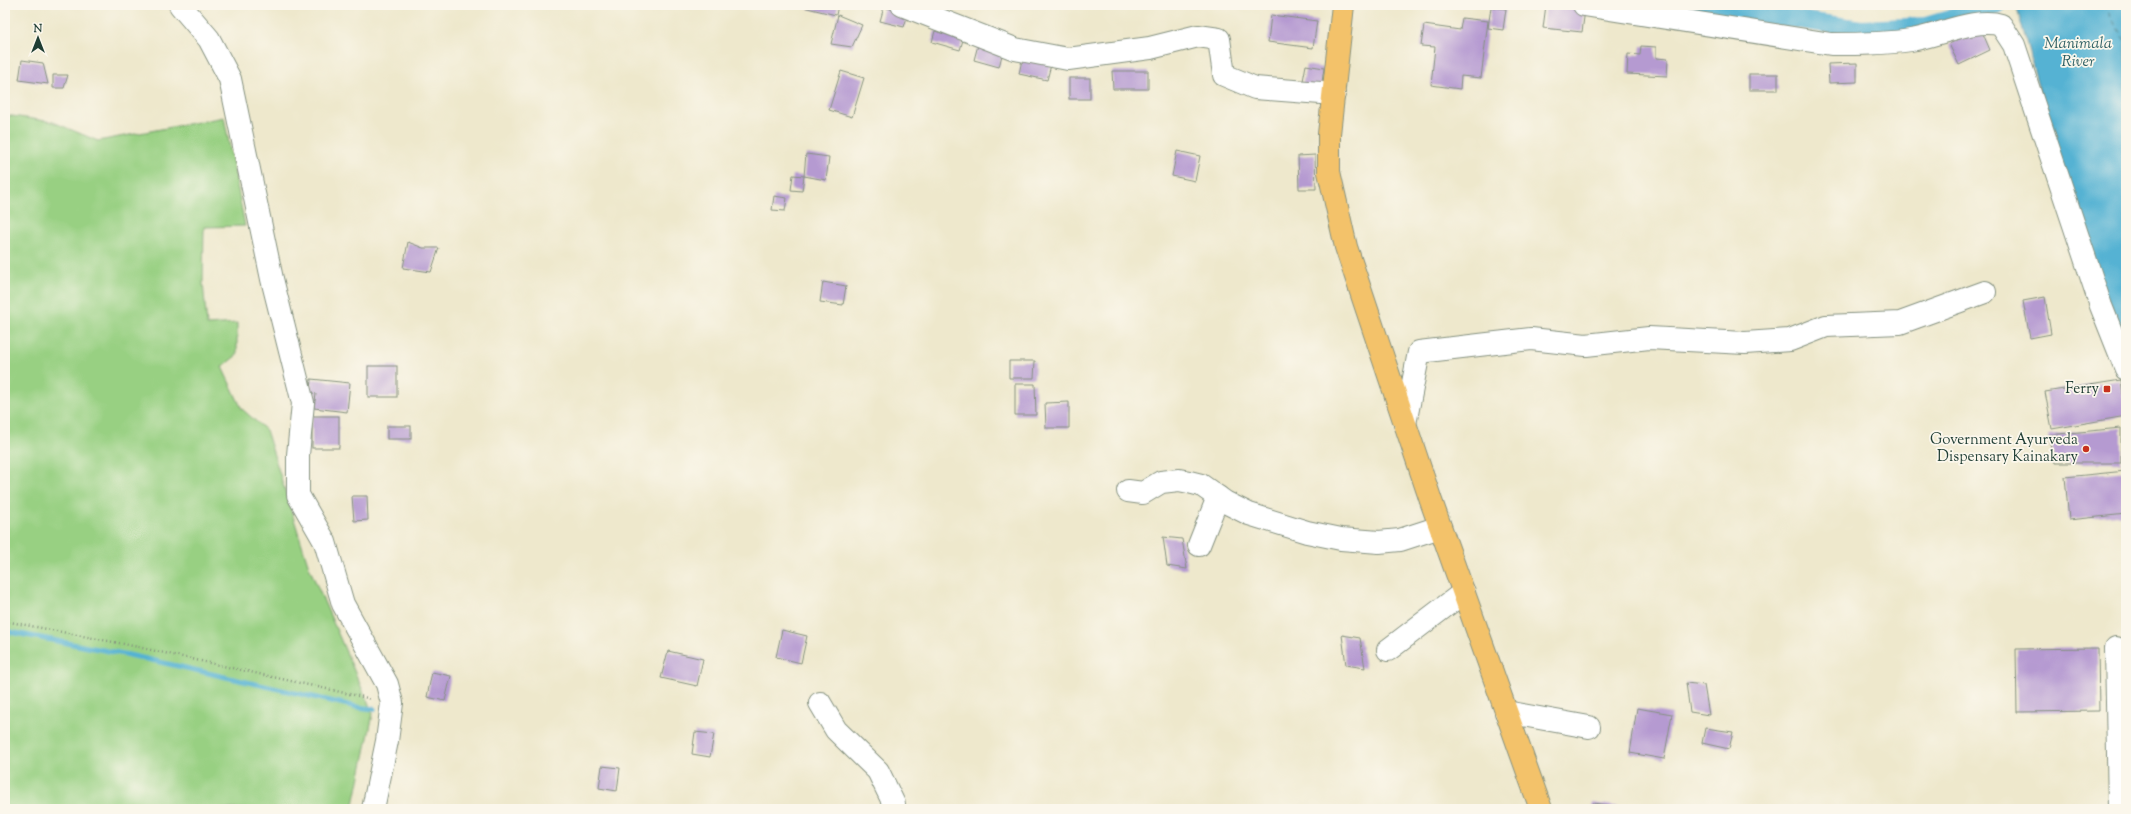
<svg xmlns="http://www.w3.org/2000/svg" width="2131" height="814" font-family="'Sorts Mill Goudy',serif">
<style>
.green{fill:#98d082;stroke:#5c865b}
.water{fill:#55b2d3;stroke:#3a7884}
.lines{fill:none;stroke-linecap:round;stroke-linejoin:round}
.stream{stroke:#55b2d3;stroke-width:5}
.canal{stroke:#55b2d3;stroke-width:18}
.ferry{stroke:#2f6064;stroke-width:1;stroke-dasharray:5 4;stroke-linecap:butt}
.building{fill:#b59ad1}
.minor-casing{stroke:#869280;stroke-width:24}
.major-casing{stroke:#869280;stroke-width:24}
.path{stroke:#869280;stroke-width:2.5;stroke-dasharray:1 3;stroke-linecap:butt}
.minor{stroke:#fff;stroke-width:22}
.major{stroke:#f3c26a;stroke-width:22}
.poi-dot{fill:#c8321e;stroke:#fbf7ec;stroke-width:1.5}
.labels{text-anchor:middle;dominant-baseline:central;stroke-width:3.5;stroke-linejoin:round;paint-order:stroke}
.poi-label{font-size:15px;fill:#1f3d34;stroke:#fbf7ec;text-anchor:end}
.water-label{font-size:16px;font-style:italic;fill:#2f6064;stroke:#fbf7ec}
</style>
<rect width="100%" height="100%" fill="#fbf7ec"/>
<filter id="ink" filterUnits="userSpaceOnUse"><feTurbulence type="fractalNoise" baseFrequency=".025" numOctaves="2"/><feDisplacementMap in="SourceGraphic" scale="8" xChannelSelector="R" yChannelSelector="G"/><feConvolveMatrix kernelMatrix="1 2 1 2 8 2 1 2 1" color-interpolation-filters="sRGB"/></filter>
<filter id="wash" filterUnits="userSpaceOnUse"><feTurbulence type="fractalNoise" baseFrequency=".012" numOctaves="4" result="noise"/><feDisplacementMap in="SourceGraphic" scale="16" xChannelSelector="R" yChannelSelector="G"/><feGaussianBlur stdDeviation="0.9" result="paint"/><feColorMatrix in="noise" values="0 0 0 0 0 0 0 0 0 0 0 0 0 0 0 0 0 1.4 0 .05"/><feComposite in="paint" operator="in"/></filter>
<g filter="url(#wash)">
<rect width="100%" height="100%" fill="#eee8cc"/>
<path class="green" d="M5,115L53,122L98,141L224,117L245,226L204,227L203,283L207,325L237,323V355L222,367L242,409L266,430L309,567L373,714L353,809H5Z"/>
<path class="water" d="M2016,5H2126V351L2070,202Z"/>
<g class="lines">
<path class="stream" d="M5,631L129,655L357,707L374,709"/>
<path class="canal" d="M1698,5L1861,29L1926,26L1997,5"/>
<path class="ferry" d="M2104,5L2126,43"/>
</g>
<g id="blocks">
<g class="building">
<path d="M803,5H838L836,15L803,7Z"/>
<path d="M1546,5L1585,10L1582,32L1543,28Z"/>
<path d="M884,7L908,14L904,27L880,21Z"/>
<path d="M1491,7L1506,9L1503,30L1488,28Z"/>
<path d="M838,15L862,25L852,47L831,44Z"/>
<path d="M1271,15L1317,21L1313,48L1268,42Z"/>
<path d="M1462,18L1488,21L1481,78L1461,76L1460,89L1431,85L1435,47L1421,46L1424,25L1460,30Z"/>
<path d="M1981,29L1990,50L1959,65L1949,44Z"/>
<path d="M935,31L963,40L960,50L932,42Z"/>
<path d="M978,45L1003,51L999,67L974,60Z"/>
<path d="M1641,46L1656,47V58L1668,59L1667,76L1627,74L1628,54L1640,55Z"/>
<path d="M1023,55L1052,61L1047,80L1019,74Z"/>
<path d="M22,60L43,63L48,84L19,80Z"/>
<path d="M1857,63V82L1829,83L1828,64Z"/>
<path d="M1306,65L1324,68L1321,89L1302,86Z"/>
<path d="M841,71L864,78L852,117L829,110Z"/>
<path d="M1112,71H1148V89H1113Z"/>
<rect x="1749" y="74" width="29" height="16"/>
<path d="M53,75H68L64,88H53Z"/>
<rect x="1069" y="78" width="21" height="21"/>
<path d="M1177,151L1200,156L1195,181L1172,176Z"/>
<path d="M806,154L829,157L826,180L804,176L802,191L791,190L793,175L804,176Z"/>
<path d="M1315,155L1316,189H1299L1298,156Z"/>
<path d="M774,196L787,198L785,211L772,210Z"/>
<path d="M408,242L423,248H439L431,272L403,268Z"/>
<path d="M823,282L846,286L843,305L820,302Z"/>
<path d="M2045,297L2051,334L2030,338L2023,301Z"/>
<path d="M1009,361H1035L1034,378H1009Z"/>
<rect x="368" y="366" width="29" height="31"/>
<path d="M311,379L350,383L347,412L314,408L316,394L310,392Z"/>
<path d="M2121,380L2126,416L2052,429L2045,392Z"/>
<path d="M1015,384H1035L1036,415H1015Z"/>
<path d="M1069,402V428H1046L1045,403Z"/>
<rect x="312" y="416" width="27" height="32"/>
<rect x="387" y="426" width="24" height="13"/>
<path d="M2121,428V463H2055L2048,435Z"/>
<path d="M2126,471V514L2069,520L2065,477Z"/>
<path d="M352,496H367L368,520L354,521Z"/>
<path d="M1163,537L1182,539L1187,569L1167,566Z"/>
<path d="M782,630L807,636L801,663L776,657Z"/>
<path d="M1342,635L1360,638L1365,668L1346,665Z"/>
<path d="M2098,648L2099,711L2017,712L2016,649Z"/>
<path d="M668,651L703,659L697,686L661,678Z"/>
<path d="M432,672L451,676L445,701L427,697Z"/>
<path d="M1686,683L1704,685L1709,715L1690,712Z"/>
<path d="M1637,708L1672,714L1664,759L1630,753Z"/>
<path d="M1705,728L1733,732L1729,749L1702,743Z"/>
<path d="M695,732L714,734L710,757L692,754Z"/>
<path d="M602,766L620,768L617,791L599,788Z"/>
<path d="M1593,803L1621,807L1620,809H1591Z"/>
</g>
</g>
</g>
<g filter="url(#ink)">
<use href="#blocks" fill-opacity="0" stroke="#869280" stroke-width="1"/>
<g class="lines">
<g class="minor-casing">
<g id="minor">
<path d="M180,5L209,39L230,79L272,279L303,403L298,455V495L325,542L343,604L387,684L392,703L387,741L373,809"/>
<path d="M902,5L1015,49L1068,59L1150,48L1198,36L1219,39L1224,75L1255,88L1334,94"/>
<path d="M1584,5L1831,44C1858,44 1884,44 1911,40C1938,36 1975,17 2001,25L2014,45L2101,306L2126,369"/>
<path d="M1405,424L1419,352L1531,339L1586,345L1649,338L1745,343L1790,340L1826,326L1900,323L1985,292"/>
<path d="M1128,491L1143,493L1161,482L1179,480L1189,482L1201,485L1225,502L1249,514L1307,532L1341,539L1379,542L1400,540L1440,527"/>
<path d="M1199,545L1218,497"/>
<path d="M2116,648L2119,809"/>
<path d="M1388,650L1464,592"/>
<path d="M820,703L836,730L878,771L894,804V809"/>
<path d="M1506,712L1589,727"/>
</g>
</g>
<g class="major-casing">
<path id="major" d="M1343,5L1329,134V172L1346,247L1431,501L1541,809"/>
</g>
<path class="path" d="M5,621L124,644L372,699"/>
<use href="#minor" class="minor"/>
<use href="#major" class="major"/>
</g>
</g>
<g class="poi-dot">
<rect x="2103" y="385" width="8" height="8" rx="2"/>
<circle cx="2086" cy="449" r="4"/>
</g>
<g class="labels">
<g class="poi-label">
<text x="2099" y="389">Ferry</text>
<text x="2078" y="440">Government Ayurveda<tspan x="2078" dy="17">Dispensary Kainakary</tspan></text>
</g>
<g class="water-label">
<text x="2078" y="44">Manimala<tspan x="2078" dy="18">River</tspan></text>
</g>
</g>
<rect width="2131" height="814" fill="none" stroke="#fbf7ec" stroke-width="20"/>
<g transform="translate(38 38)" stroke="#fbf7ec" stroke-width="3" paint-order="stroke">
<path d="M0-3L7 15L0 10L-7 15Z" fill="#1f3d34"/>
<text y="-6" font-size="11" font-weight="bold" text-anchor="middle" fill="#1f3d34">N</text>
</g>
</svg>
